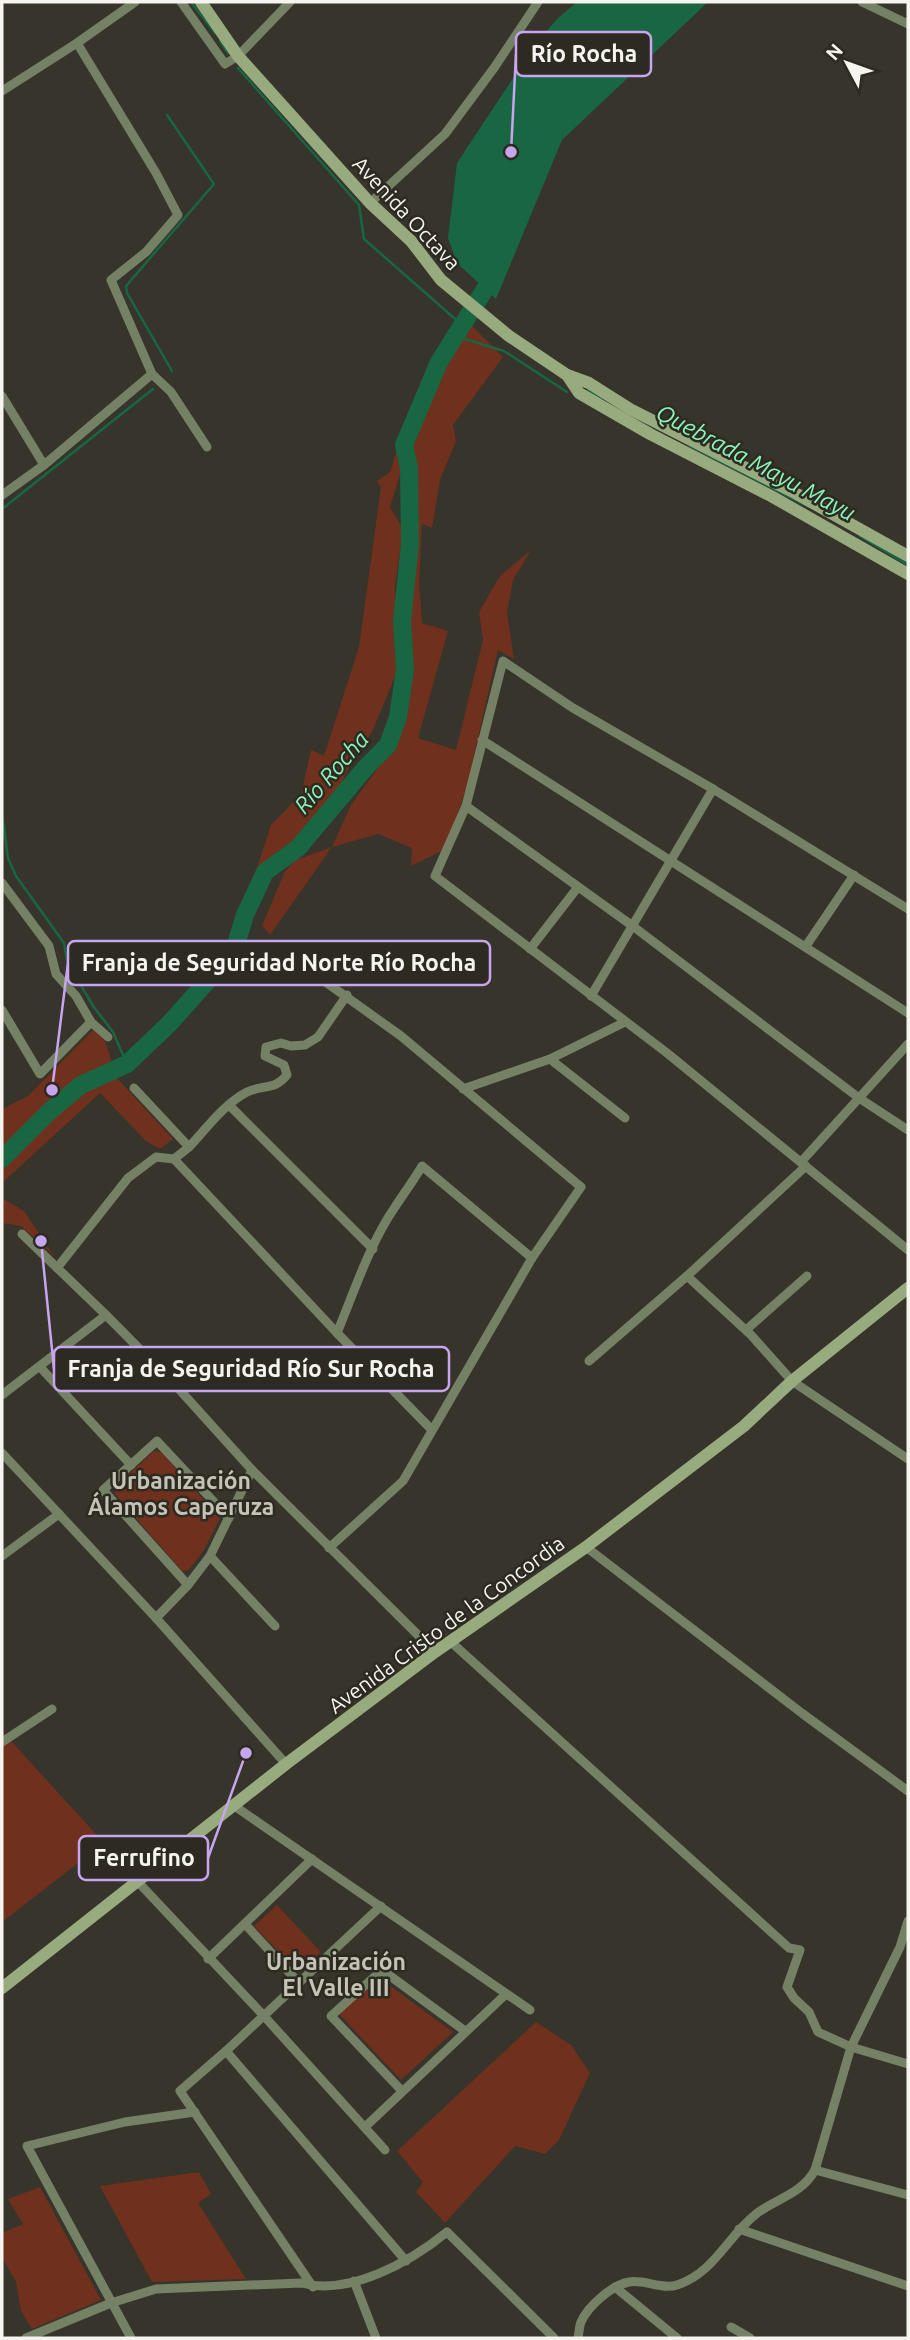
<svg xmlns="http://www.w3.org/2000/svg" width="910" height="2340" font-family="Ubuntu,sans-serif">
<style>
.green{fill:#6f301d}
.water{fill:#186742}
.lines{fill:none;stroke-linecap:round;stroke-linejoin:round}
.stream{stroke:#186742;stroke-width:2.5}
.river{stroke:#186742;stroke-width:18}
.minor{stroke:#748165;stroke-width:9}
.secondary{stroke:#97ab7f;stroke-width:12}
.labels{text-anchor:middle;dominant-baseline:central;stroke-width:5;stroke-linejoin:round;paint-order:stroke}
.street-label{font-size:21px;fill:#f5f4ee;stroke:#2c2a21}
.water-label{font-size:23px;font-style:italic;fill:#8cf3ba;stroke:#2c2a21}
.neighbourhood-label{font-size:23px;font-weight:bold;fill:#c5c2b6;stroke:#2c2a21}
.leader{fill:none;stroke:#c8a5ef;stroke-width:2.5}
.callout-dot{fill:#c8a5ef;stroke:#2c2a21;stroke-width:2.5}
.callout{fill:#2c2a21;stroke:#c8a5ef;stroke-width:2.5}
.callout-label{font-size:23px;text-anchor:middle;font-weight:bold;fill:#f5f4ee}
</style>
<rect width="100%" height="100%" fill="#36342b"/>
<g class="green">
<path d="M470,324L503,357L453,425L456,441L440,480L432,528L422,524L419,583L422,623L448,631L418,738L456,750L483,640L479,612L500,576L531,550L513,580L507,613L514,659L498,650L467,786L446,849L411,866L412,848L378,834L332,847L270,935L262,926L285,871L296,860L332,847L351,805L391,750L405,720L411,670L410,620L417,519L415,465L411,443L445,364Z"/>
<path d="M398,447L402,467L390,507L403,529L395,588L399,667L372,732L355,755L339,788L295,841L256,871L271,825L301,794L311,750L324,756L359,647L381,487L377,481L390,472Z"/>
<path d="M93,1030L105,1041L113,1065L76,1083L2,1153V1109L28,1096Z"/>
<path d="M117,1078L173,1139L160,1149L146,1141L100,1093L2,1183V1168L68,1103L86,1090Z"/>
<path d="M2,1198L24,1211L54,1256L21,1226L2,1223Z"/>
<path d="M154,1451L161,1452L220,1518L204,1550L189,1570L182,1571L114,1493L116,1486Z"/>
<path d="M2,1731L104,1843L2,1922Z"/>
<path d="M277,1905L321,1952L299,1973L254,1926Z"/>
<path d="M378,1977L453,2032L401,2080L339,2014Z"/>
<path d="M536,2022L571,2045L590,2073L559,2140L545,2154L515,2146L445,2223L416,2192L423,2182L397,2151Z"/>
<path d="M199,2172L211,2194L198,2203L246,2279L152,2282L100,2186Z"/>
<path d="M40,2187L101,2300L32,2329L21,2311L16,2282L2,2257V2233L23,2224L8,2199Z"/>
</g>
<path class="water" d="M577,2H708L562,140L496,299L457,263L448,238L457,163L537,42L558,18Z"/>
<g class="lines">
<g class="stream">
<path d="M191,2L215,33"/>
<path d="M220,41L228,53"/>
<path d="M238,68L359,205L364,239L462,325"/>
<path d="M167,115L214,184L126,286L127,293L172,371"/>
<path d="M455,336L504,351L567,392"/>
<path d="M588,390L601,399"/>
<path d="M690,446L809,507"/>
<path d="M2,509L153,389"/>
<path d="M860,536L908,565"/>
<path d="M2,814L8,858L16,876L64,943L67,961L93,1006L113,1032L127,1064"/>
</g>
<path class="river" d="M2,1159L51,1110L81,1085L127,1064L170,1023L234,951L245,915L265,872L298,848L367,766L388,745L398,717L405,669L402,621L410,544L409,468L404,445L439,362L497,270"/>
<g class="minor">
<path d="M181,2L225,64L238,56L290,2"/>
<path d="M862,2L908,24"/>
<path d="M77,43L156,173L178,215L146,252L111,280L152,374L171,392L207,447"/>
<path d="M2,91L77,43L135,2"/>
<path d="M370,203L445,134L494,68L538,2"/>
<path d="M2,396L44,465"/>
<path d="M2,495L44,465L152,374"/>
<path d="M482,740L908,1013"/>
<path d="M466,806L634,927L859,1098L908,1130"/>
<path d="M2,883L49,946L56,974L76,996L91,1022L108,1037"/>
<path d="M908,909L713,789L573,708L503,661L466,806L435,876L667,1053L908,1250"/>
<path d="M806,946L854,875"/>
<path d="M530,949L578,887"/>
<path d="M320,978L401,1036L581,1187L532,1258L403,1481L329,1548"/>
<path d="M591,996L713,789"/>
<path d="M2,1010L40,1074L91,1022"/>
<path d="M550,1059L625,1118"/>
<path d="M134,1088L189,1147L174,1159L337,1333L432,1430"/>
<path d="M463,1089L550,1059L625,1022"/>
<path d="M229,1105L373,1249"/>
<path d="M189,1147C206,1129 224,1104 247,1092C264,1084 274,1091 287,1075L284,1065L265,1056L266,1047L281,1043L291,1046L305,1045L318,1037L347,995"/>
<path d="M801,1162L908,1044"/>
<path d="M22,1234L106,1315L178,1388L252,1470L435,1652"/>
<path d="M57,1268L128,1178L156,1157L174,1159"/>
<path d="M687,1276L751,1335L792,1381L908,1459"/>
<path d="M746,1330L807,1276"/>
<path d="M337,1333C354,1292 370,1243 395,1207C404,1193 414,1180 422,1166L532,1258"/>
<path d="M589,1361L687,1276L806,1166"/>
<path d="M40,1367L131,1465"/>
<path d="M2,1395L106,1315"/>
<path d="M2,1453L156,1618L286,1764"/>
<path d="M586,1547L803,1714L908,1791"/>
<path d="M2,1556L59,1514"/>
<path d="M210,1556L275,1626"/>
<path d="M188,1585L103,1490L157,1441L229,1518"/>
<path d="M156,1618L188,1585L210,1556L252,1470"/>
<path d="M451,1642L789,1948L800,1950L787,1987L794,1998L809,2012L818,2032L851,2047L908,2064"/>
<path d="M2,1742L52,1709"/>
<path d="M233,1805L530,2010"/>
<path d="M138,1882L264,2016L385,2150"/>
<path d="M245,1924L299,1983"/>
<path d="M208,1959L312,1859"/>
<path d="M226,2051L406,2261"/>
<path d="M402,2091L331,2016L382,1970L465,2031"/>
<path d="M365,2127L506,1994"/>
<path d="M815,2170L908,2195"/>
<path d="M739,2229L908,2286"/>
<path d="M354,2281L376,2338"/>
<path d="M313,2287L180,2091L226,2051L381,1906"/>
<path d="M615,2287L677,2338"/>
<path d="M731,2327L750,2338"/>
<path d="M26,2338L111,2303L156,2289L301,2283C350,2296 410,2262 447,2232L554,2338"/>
<path d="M131,2338L27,2146L125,2122L195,2112"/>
<path d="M578,2338C579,2334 579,2327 581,2322C588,2306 612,2285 629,2282C644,2279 662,2290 677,2285C714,2273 727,2237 756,2214C775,2199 802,2194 815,2170L851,2047L900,1947L908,1921"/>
</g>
<g class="secondary">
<path d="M201,2L238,56L370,203L411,241L441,280L509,336L567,375L589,383L630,409L795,493L908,556"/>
<path d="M567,375L579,393L650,434L771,496L908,574"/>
<path d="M2,1988L286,1764L435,1652L586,1547L744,1426L792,1381L908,1288"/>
</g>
</g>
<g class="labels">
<g class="street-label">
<text transform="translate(407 213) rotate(47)">Avenida Octava</text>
<text transform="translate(446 1624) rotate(-36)">Avenida Cristo de la Concordia</text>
</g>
<g class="water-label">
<text transform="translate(756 462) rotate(28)">Quebrada Mayu Mayu</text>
<text transform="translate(331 772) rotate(-49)">Río Rocha</text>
</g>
<g class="neighbourhood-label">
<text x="181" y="1480">Urbanización<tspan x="181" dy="26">Álamos Caperuza</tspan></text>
<text x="336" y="1961">Urbanización<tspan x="336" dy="26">El Valle III</tspan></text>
</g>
</g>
<path class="leader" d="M511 152L516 54M52 1090L68 963M41 1241L54 1369M246 1753L208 1858"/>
<g class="callout-dot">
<circle cx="511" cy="152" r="7"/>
<circle cx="52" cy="1090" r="7"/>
<circle cx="41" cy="1241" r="7"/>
<circle cx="246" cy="1753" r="7"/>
</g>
<g class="callout">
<rect x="516" y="32" width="135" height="44" rx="7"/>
<rect x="68" y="941" width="422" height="44" rx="7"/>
<rect x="54" y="1347" width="395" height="44" rx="7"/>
<rect x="79" y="1836" width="129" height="44" rx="7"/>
</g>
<g class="callout-label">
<text x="584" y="62">Río Rocha</text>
<text x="279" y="971">Franja de Seguridad Norte Río Rocha</text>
<text x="251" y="1377">Franja de Seguridad Río Sur Rocha</text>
<text x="144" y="1866">Ferrufino</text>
</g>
<rect width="910" height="2340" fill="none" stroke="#f5f4ee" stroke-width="7"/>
<g transform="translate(847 63) rotate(311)" stroke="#2c2a21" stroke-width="5" paint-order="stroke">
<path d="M0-5L12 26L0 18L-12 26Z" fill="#f5f4ee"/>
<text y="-10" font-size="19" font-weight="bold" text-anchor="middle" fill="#f5f4ee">N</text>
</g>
</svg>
